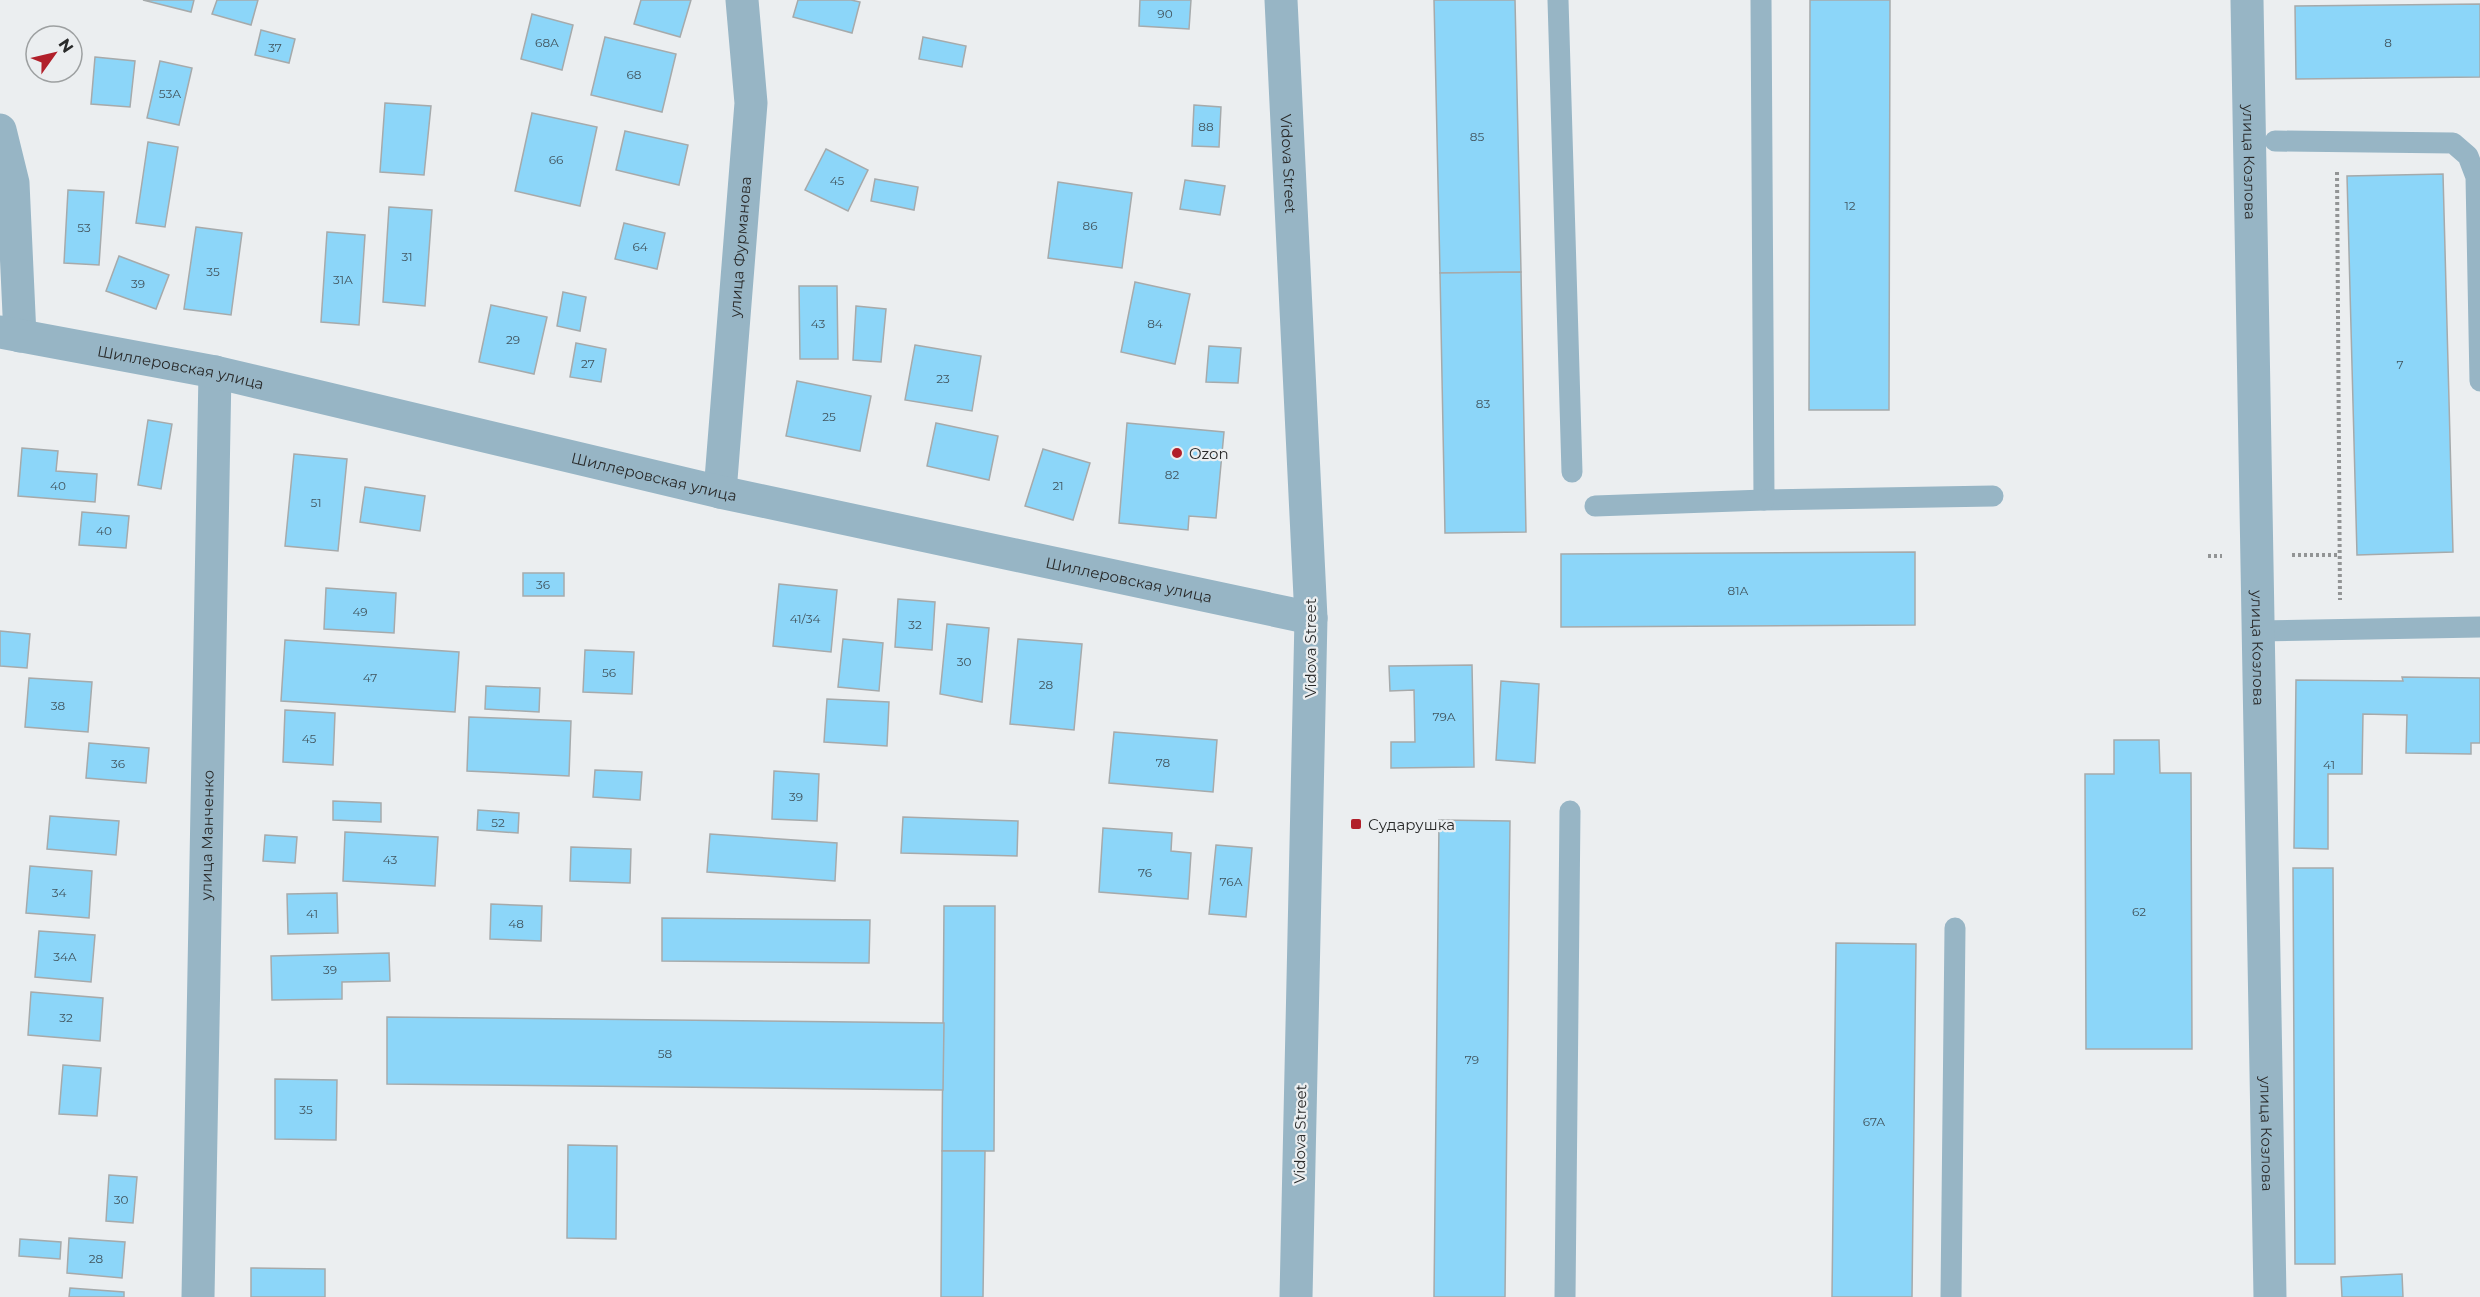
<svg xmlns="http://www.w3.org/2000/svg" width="2480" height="1297" font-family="Montserrat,sans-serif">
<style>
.building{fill:#8cd6f9;stroke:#a6aaab;stroke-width:1.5}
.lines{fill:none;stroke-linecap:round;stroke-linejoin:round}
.path{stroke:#929495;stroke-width:4;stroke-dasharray:3 3;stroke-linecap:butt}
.service{stroke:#97b5c5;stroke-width:21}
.minor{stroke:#97b5c5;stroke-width:33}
.tertiary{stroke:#97b5c5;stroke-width:33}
.poi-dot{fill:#b11f2a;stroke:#ebeef0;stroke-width:2}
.labels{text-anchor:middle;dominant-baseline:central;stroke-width:4.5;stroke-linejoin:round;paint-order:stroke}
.number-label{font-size:12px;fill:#42555e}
.street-label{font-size:15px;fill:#292a2a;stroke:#ebeef0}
.poi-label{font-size:15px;fill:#292a2a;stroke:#ebeef0;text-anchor:start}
</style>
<rect width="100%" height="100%" fill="#ebeef0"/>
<g class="building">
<path d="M143,0H194L191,12Z"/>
<path d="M217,0H258L251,25L212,14Z"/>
<path d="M641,0H691L680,37L634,24Z"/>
<path d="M798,0H851L860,2L852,33L793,17Z"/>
<path d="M1140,0H1191L1189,29L1139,26Z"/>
<path d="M1434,0H1515L1521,272L1440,273Z"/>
<path d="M1810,0H1890L1889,410H1809Z"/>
<path d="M2480,4V77L2296,79L2295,6Z"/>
<path d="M532,14L573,25L562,70L521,59Z"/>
<path d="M261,30L295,39L289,63L255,55Z"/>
<path d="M605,37L676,54L662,112L591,95Z"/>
<path d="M923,37L966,46L962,67L919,59Z"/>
<path d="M95,57L135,61L130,107L91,104Z"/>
<path d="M160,61L192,68L179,125L147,118Z"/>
<path d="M385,103L431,106L424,175L380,172Z"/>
<path d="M1194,105L1221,107L1219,147L1192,146Z"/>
<path d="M532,113L597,127L580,206L515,191Z"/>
<path d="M625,131L688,145L679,185L616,170Z"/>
<path d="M148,142L178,147L165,227L136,223Z"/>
<path d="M826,149L868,170L848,211L805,190Z"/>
<path d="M2443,174L2453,552L2357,555L2347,176Z"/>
<path d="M875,179L918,187L914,210L871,201Z"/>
<path d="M1185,180L1225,186L1220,215L1180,209Z"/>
<path d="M1058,182L1132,193L1122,268L1048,258Z"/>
<path d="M68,190L104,192L99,265L64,263Z"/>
<path d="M389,207L432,210L425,306L383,302Z"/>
<path d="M624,223L665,233L657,269L615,259Z"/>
<path d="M196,227L242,233L231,315L184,309Z"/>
<path d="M327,232L365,235L359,325L321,322Z"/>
<path d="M119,256L169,275L156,309L106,291Z"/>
<path d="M1521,272L1526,532L1445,533L1440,273Z"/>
<path d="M1135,282L1190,294L1175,364L1121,352Z"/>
<path d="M799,286H837L838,359H800Z"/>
<path d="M563,292L586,297L580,331L557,326Z"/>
<path d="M491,305L547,317L534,374L479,362Z"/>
<path d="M856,306L886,309L881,362L853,360Z"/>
<path d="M576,343L606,349L601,382L570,377Z"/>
<path d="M915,345L981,356L972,411L905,400Z"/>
<path d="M1209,346L1241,348L1238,383L1206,382Z"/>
<path d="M797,381L871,396L860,451L786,436Z"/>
<path d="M148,420L172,424L161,489L138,485Z"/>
<path d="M936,423L998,436L989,480L927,466Z"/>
<path d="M1127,423L1224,432L1216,518L1189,516L1188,530L1119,523Z"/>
<path d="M22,448L58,451L56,471L97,474L95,502L18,496Z"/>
<path d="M1043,449L1090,463L1073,520L1025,506Z"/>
<path d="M294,454L347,459L338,551L285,546Z"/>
<path d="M365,487L425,496L420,531L360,522Z"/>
<path d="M82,512L129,516L126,548L79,545Z"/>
<path d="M1915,552V625L1561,627V554Z"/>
<rect x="523" y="573" width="41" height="23"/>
<path d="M779,584L837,590L831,652L773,646Z"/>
<path d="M326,588L396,593L394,633L324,629Z"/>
<path d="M898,599L935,602L932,650L895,647Z"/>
<path d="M947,624L989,628L982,702L940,694Z"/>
<path d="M0,631L30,634L27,668L0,666Z"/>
<path d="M843,639L883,643L879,691L838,687Z"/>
<path d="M1018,639L1082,644L1074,730L1010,724Z"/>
<path d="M285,640L459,652L455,712L281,701Z"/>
<path d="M585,650L634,652L632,694L583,692Z"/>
<path d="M1472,665L1474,767L1391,768V742H1415L1414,690L1390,691L1389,666Z"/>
<path d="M2402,677L2480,678V743H2471V754L2406,753L2407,715L2363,714L2362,774H2328V849L2294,848L2296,680L2403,681Z"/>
<path d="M29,678L92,682L88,732L25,727Z"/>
<path d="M1501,681L1539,684L1535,763L1496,760Z"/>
<path d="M486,686L540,688L539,712L485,709Z"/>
<path d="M827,699L889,702L887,746L824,742Z"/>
<path d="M285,710L335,713L333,765L283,762Z"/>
<path d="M469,717L571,721L569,776L467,771Z"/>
<path d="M1114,732L1217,740L1213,792L1109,783Z"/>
<path d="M2114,740H2159L2160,773H2191L2192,1049H2086L2085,774H2114Z"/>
<path d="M89,743L149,748L146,783L86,778Z"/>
<path d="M595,770L642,772L640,800L593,797Z"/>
<path d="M774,771L819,774L817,821L772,819Z"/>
<path d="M333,801L381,803V822L333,820Z"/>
<path d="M478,810L519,813L518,833L477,830Z"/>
<path d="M50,816L119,821L116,855L47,849Z"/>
<path d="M903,817L1018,821L1017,856L901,853Z"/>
<path d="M1439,820L1510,821L1505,1297H1434Z"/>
<path d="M1103,828L1172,833L1171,851L1191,853L1188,899L1099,892Z"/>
<path d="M345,832L438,837L435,886L343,881Z"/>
<path d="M710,834L837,843L835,881L707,872Z"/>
<path d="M265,835L297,837L295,863L263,861Z"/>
<path d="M1216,845L1252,848L1246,917L1209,914Z"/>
<path d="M571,847L631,849L630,883L570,881Z"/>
<path d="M30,866L92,871L89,918L26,913Z"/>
<path d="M2293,868H2333L2335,1264H2295Z"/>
<path d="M337,893L338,933L288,934L287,894Z"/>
<path d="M491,904L542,906L541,941L490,939Z"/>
<path d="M944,906H995L994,1151H942Z"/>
<path d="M662,918L870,920L869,963L662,961Z"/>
<path d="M39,931L95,935L91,982L35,977Z"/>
<path d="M1836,943L1916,944L1912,1297H1832Z"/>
<path d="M389,953L390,981L342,982V999L272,1000L271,956Z"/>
<path d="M31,992L103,998L100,1041L28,1035Z"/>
<path d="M387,1017L944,1023L943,1090L387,1084Z"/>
<path d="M63,1065L101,1068L97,1116L59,1114Z"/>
<path d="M275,1079L337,1080L336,1140L275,1139Z"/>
<path d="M568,1145L617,1146L616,1239L567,1238Z"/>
<path d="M942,1151H985L983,1297H941Z"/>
<path d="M109,1175L137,1177L133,1223L106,1221Z"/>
<path d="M69,1238L125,1242L122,1278L67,1273Z"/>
<path d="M20,1239L61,1242L60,1259L19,1256Z"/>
<path d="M251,1268L325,1269V1297H251Z"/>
<path d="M2402,1274L2403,1297H2342L2341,1277Z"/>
<path d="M70,1288L124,1292V1297H69Z"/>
</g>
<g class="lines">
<g class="path">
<path d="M2337,172L2340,600"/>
<path d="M2292,555H2340"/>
<path d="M2208,556H2222"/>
</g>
<g class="service">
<path d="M1558,0L1572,472"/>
<path d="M1761,0L1764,500L1993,496"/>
<path d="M2275,141L2453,143L2468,156L2476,177L2480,381"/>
<path d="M1595,506L1764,500"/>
<path d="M2258,631L2480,627"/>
<path d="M1565,1297L1570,811"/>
<path d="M1951,1297L1955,928"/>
</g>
<g class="minor">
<path id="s1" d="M2247,0L2270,1297"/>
<path d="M0,130L13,183L20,336"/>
<path id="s2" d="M720,492L751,103L742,0"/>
<path id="s3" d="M198,1297L215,372"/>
</g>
<g class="tertiary">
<path id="s4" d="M1281,0L1311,618L1296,1297"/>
<path id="s5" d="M0,332L215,372L720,492L1311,618"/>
</g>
</g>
<g class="poi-dot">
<circle cx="1177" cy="453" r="6"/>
<rect x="1350" y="818" width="12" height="12" rx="3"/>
</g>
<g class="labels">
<g class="number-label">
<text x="1165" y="13">90</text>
<text x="547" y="42">68А</text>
<text x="2388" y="42">8</text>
<text x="275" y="47">37</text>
<text x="634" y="74">68</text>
<text x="170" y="93">53А</text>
<text x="1206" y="126">88</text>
<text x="1477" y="136">85</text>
<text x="556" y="159">66</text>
<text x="837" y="180">45</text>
<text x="1850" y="205">12</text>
<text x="1090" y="225">86</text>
<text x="84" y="227">53</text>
<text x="640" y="246">64</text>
<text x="407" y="256">31</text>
<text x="213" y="271">35</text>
<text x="343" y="279">31А</text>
<text x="138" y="283">39</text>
<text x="818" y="323">43</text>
<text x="1155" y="323">84</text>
<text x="513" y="339">29</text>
<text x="588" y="363">27</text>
<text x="2400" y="364">7</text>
<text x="943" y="378">23</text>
<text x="1483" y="403">83</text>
<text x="829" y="416">25</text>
<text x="1172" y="474">82</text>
<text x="58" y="485">40</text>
<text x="1058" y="485">21</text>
<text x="316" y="502">51</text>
<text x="104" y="530">40</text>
<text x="543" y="584">36</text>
<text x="1738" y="590">81А</text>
<text x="360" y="611">49</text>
<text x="805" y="618">41/34</text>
<text x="915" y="624">32</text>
<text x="964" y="661">30</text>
<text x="609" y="672">56</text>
<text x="370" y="677">47</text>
<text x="1046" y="684">28</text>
<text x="58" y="705">38</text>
<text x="1444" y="716">79А</text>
<text x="309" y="738">45</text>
<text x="1163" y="762">78</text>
<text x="118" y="763">36</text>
<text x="2329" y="764">41</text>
<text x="796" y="796">39</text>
<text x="498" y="822">52</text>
<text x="390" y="859">43</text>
<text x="1145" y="872">76</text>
<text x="1231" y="881">76А</text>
<text x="59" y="892">34</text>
<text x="2139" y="911">62</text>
<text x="312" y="913">41</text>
<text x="516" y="923">48</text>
<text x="65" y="956">34А</text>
<text x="330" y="969">39</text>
<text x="66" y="1017">32</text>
<text x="665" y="1053">58</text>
<text x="1472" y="1059">79</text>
<text x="306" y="1109">35</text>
<text x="1874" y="1121">67А</text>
<text x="121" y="1199">30</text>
<text x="96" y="1258">28</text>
</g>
<g class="street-label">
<text stroke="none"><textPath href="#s4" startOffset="164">Vidova Street</textPath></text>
<text stroke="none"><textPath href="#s1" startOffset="162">улица Козлова</textPath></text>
<text stroke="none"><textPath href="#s2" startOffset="246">улица Фурманова</textPath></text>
<text stroke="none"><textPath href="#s5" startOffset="184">Шиллеровская улица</textPath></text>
<text stroke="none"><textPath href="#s5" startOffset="670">Шиллеровская улица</textPath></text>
<text stroke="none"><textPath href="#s5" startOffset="1156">Шиллеровская улица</textPath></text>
<text transform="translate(1310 648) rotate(-90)">Vidova Street</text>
<text stroke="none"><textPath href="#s1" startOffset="648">улица Козлова</textPath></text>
<text stroke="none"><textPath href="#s3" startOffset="462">улица Манченко</textPath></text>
<text transform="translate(1300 1134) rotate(-89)">Vidova Street</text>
<text stroke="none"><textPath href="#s1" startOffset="1134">улица Козлова</textPath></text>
</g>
<g class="poi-label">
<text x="1189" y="453">Ozon</text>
<text x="1368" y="824">Сударушка</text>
</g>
</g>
<g transform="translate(54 54) rotate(56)"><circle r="28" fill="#ebeef0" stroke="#9da0a1" stroke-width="1.5"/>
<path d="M0-4.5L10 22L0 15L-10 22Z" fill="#b11f2a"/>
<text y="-9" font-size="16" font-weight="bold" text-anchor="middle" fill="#292a2a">N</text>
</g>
</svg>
